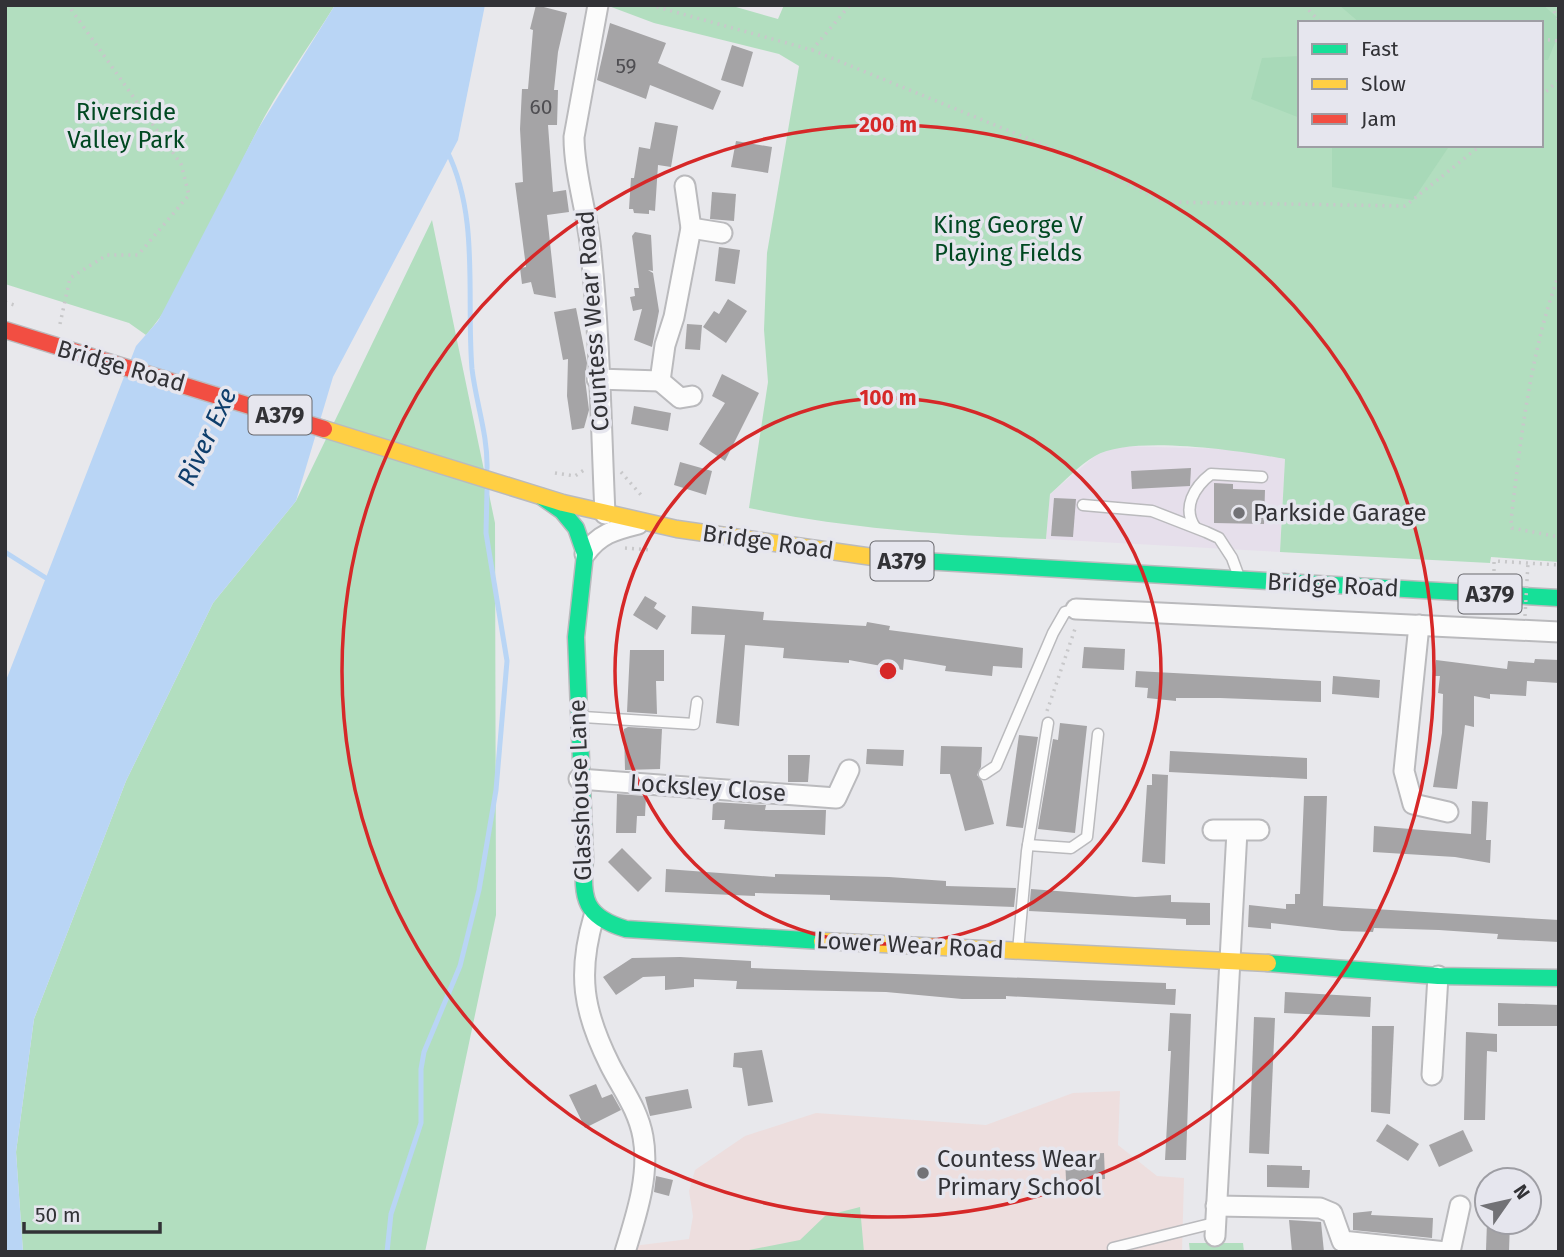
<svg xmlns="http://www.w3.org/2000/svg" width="1564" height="1257" font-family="'Fira Sans',sans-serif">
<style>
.commercial{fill:#e6dfeb}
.education{fill:#eddede}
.green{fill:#b2debf;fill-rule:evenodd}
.forest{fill:#a8d9b8}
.water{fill:#b9d5f5}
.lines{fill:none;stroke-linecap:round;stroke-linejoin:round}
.stream{stroke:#b9d5f5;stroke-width:5}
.building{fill:#a5a4a6}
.lane-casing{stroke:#bababd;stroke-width:13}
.street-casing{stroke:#bababd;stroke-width:23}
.fast-casing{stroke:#bababd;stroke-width:19}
.slow-casing{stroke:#bababd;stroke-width:19}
.jam-casing{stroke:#bababd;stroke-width:19}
.path{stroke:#c8c8ca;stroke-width:3.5;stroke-dasharray:2 5;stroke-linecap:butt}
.lane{stroke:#fcfcfc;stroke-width:10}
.street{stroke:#fcfcfc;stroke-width:19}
.fast{stroke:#16e098;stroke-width:16}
.slow{stroke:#ffcf43;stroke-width:16}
.jam{stroke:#f24e42;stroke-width:16}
.path-bridge{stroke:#c8c8ca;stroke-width:3.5;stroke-dasharray:2 5;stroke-linecap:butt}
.ring{fill:none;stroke:#d62828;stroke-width:3.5}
.poi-dot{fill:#727276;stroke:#e6e6ee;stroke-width:2.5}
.labels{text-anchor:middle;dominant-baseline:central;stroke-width:7;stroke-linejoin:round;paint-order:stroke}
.number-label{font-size:21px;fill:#4f4e52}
.shield{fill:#e6e6ee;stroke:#68686d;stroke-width:2}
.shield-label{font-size:23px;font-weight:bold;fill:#323236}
.park-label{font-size:24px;fill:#004821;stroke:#e6e6ee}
.street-label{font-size:24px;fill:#323236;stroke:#e6e6ee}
.poi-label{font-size:24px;fill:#323236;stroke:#e6e6ee;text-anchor:start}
.water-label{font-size:26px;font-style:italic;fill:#0e3e6c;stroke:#e6e6ee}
.centre{fill:#d62828;stroke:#e6e6ee;stroke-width:3.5}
.ring-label{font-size:21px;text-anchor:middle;font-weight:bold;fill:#d62828;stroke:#e6e6ee;stroke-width:7;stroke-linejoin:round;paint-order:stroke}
</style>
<rect width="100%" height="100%" fill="#e8e8ec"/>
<path class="commercial" d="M1117,446L1231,449L1285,459L1280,552L1046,539L1050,494L1095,456Z"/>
<path class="education" d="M1120,1091L1118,1145L1157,1176L1184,1178L1182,1252H631L633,1246L689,1239L693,1216L689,1191L695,1170L745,1136L816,1113L986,1125L1073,1093Z"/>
<g class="green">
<path d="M5,5H335C309,47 278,89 256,133C225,193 190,285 146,335L129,323L5,284Z"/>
<path d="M606,5H729L778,19L784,5H1559V562L1491,557L1490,563L1280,552L1285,459C1243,451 1131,434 1095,456C1079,465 1064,482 1050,494L1046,539C944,535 850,529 749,508L768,382L764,330L767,253L799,66L779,54L654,23ZM1300,23H1541V145H1300Z"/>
<path d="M432,220L495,523L496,915L425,1252H23L16,1152L34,1019L126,781L213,603L296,501Z"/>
<path d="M860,1207L864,1252H739L800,1240L825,1216Z"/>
<path d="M1189,1243H1243L1244,1252H1190Z"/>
</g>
<g class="forest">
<path d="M1339,5H1543L1559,19V33L1548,60H1541V23H1360Z"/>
<path d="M1300,56V118L1251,99L1262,58Z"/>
<path d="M1332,145H1450L1413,200L1332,187Z"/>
</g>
<path class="water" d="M335,5H485L458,140L333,377L296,501L213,603L126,781L34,1019L16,1152L23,1252H5V683L136,346L158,321L258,129Z"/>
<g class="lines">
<g class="stream">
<path d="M447,151C480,217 466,298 472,369C476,403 488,435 487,469"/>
<path d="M5,552L46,578"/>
<path d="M387,1252L391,1214L421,1123V1069L424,1052L460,966L479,890L496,790L507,661L486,533L487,490"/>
</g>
</g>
<g class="building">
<path d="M536,5L567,13L558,52L554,90H558L557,125H548L553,192L566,190L569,212L547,215L556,298L534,294L531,282L522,284L520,268L526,267L515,183L523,182L520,129L522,89H528L533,30L530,29Z"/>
<path d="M610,23L666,43L658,63L721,91L713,110L650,85L646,99L597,80Z"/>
<path d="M732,45L753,52L743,87L721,80Z"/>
<path d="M655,122L678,126L671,167L658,165L655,211L649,210V214L634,213L633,209H629L631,178H634L639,147L650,149Z"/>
<path d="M736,141L772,147L768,173L731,167Z"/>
<path d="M712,192L736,194L734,221L710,219Z"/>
<path d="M635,232L651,235L653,271L648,270L653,273L659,311L652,347L634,340L642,309L633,311L630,297L635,296L634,288H639L632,236Z"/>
<path d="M719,247L740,250L735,284L715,281Z"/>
<path d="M728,299L747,311L726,343L703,327L714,311L719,314Z"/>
<path d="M576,308L587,363L585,379L589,410L584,428L572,430L567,396L568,359L563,360L554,312Z"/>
<path d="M687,324L702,325L700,350L685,349Z"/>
<path d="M722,374L759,393L725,461L699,444L725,403L712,396Z"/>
<path d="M634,406L671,413L668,431L631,424Z"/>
<path d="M680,462L712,471L706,495L674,485Z"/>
<path d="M1191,468L1190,486L1132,489L1131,471Z"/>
<path d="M1214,483L1233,484V489L1265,490L1264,524L1214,523Z"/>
<path d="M1054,498L1076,499L1073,537L1051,536Z"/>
<path d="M645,596L657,603L654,608L666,616L657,630L633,615Z"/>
<path d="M692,606L764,612L763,620L866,626L867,622L890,626L889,630L1023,648L1022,668L993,666L992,676L945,671L946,666L904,659L903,670L849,660V663L783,658L784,648L745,645L739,726L716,723L725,635L691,634Z"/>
<path d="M1084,647L1125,649L1124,670L1082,668Z"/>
<path d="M630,650H664V681H656L657,714L627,712Z"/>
<path d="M1535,659L1559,660V683L1527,681L1526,696L1490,694V699L1474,696V727L1465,725L1457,789L1433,787L1442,733L1443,694L1438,693L1440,676H1434L1436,660L1507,669L1508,661L1534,663Z"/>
<path d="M1136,671L1321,681V702L1220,698H1176V701L1147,698L1148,688L1135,687Z"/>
<path d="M1333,676L1380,680L1379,698L1332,694Z"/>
<path d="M1060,723L1087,726L1075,833L1038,829L1053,739L1058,740Z"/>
<path d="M628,727L662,729L660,769L625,770L624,729Z"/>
<path d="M1019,735L1038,737L1023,828L1006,826Z"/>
<path d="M941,746L982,747L981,767L977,775L982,781L994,824L965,831L950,774H940Z"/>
<path d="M867,749L904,750L903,766L866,764Z"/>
<path d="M1170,751L1307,758V779L1169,772Z"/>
<path d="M788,755H810L808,782H788Z"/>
<path d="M1152,774L1168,775L1165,864L1142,862L1147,785H1152Z"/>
<path d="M617,794L646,796L645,816H637L636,833H616Z"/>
<path d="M1304,796H1327L1323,906L1559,920V942L1497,939L1498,934L1439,930L1374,928L1373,932L1342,931L1271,923V929L1248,927L1249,905L1286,909V904H1295V894H1300Z"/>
<path d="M1472,801L1488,802L1486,840H1491L1490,863L1455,857L1373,852L1374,826L1471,834Z"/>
<path d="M713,802L766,805L765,810H826L825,835L724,829L725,820H712Z"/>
<path d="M622,848L652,878L638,892L608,862Z"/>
<path d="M666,869L775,877V874L889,877L946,881V886L1016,888L1014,907L830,900V895L755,893V896L665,892Z"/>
<path d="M1031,889L1135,897L1171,895V902L1210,903V925H1186V919L1029,911Z"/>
<path d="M680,957L751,961V968L1166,983V989H1176L1175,1005L1006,996V999H962L886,992L736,989L737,981L694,979V987L665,990V976L643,977L616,995L603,977L632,958Z"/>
<path d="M1285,992L1371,997L1370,1017L1284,1013Z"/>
<path d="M1498,1003L1559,1005V1026H1498Z"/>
<path d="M1170,1013L1191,1014L1186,1160H1165L1171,1051H1168Z"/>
<path d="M1254,1017L1275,1018L1269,1154L1249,1153Z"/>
<path d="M1372,1026H1394L1390,1114L1371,1112Z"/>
<path d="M1466,1032L1497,1034V1052L1487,1051L1485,1120H1464Z"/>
<path d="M762,1050L773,1102L748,1106L742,1068L733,1067L734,1053Z"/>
<path d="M596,1084L602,1098L612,1094L621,1110L585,1128L569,1095Z"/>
<path d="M688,1089L692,1108L650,1116L645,1097Z"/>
<path d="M1387,1124L1419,1144L1408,1161L1376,1141Z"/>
<path d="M1463,1130L1473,1151L1439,1167L1429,1145Z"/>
<path d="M1104,1153L1105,1179L1066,1181L1065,1155Z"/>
<path d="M1267,1165L1302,1166V1170H1310L1309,1188L1267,1187Z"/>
<path d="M656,1176L673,1180L669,1196L654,1192Z"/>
<path d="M1372,1211L1371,1215L1433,1218L1432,1238L1353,1230V1213Z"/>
<path d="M1289,1220L1321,1222L1324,1252H1292Z"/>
<path d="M1487,1222H1510L1509,1251L1486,1250Z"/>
</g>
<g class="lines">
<g class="lane-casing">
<g id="lane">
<path d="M1083,505L1152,511L1206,532L1219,538L1232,558L1239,577"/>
<path d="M1195,527C1182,508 1194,487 1211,474L1262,477"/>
<path d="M583,717L694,724L697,702"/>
<path d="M984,774L996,766L1053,633L1065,612L1076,609"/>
<path d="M1028,845L1071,848L1087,837L1098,734"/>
<path d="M1018,951L1027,851L1048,723"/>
<path d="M1113,1248L1214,1223"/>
</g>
</g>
<g class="street-casing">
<g id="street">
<path d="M598,5L574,137C574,175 588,214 591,252C600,339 601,426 605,514"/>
<path d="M691,228L722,233"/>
<path d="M597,379L660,381L665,345L674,317L691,228L685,186"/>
<path d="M660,381L680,398L692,396"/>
<path d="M585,554C599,534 614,530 638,524"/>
<path d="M1076,609L1559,632"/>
<path d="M1419,625L1404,771L1413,804L1448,812"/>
<path d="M579,779L836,798L849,770"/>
<path d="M1213,830H1259"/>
<path d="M594,916C577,974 583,1011 610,1065C622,1089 638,1109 643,1137C650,1175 636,1216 625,1252"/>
<path d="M1432,1075L1438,976"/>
<path d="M1216,1206L1320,1208L1332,1213L1342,1241L1446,1252"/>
<path d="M1215,1236L1237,831"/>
<path d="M1450,1252L1460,1206"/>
</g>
</g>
<g class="fast-casing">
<g id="fast">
<path d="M542,497L562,511L576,528L585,554L576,637L585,859C581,899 585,917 626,929L822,941"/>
<path d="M887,559L1559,598"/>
<path d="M1268,963L1438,976L1559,978"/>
</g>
</g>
<g class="slow-casing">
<g id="slow">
<path d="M324,429L563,503L677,529L887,559"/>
<path d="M822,941L1268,963"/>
</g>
</g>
<g class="jam-casing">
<path id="jam" d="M5,330L324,429"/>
</g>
<g class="path">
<path d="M650,5L812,50L850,5"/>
<path d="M1304,5L1321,23"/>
<path d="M1551,5L1559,21"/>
<path d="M1541,39L1559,41"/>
<path d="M812,50L1063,153L1164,202L1405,206L1481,145"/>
<path d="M1541,96L1559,80"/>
<path d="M1559,274C1530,354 1521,437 1511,520L1512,528L1559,537"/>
<path d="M5,302L17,306"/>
<path d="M60,324L70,278L107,255H138L189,195L181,164L68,5"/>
<path d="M621,472L641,495"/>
<path d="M555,473L575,476L587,468"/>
<path d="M625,548L652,550"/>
<path d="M1494,571V561L1559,565"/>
<path d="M1047,711L1076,626"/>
</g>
<use href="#lane" class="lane"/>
<use href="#street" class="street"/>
<use href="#fast" class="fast"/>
<use href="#slow" class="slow"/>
<use href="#jam" class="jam"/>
<path class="path-bridge" d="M1525,616L1528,563"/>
</g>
<g class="ring">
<circle cx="888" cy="671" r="273"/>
<circle cx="888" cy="671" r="546"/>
</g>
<g class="poi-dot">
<circle cx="1239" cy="513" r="7"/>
<circle cx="923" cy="1173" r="7"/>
</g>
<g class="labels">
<g class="number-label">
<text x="626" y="66">59</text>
<text x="541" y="107">60</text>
</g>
<g class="shield">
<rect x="248.5" y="395.5" width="63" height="39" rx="5"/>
<rect x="870.5" y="541.5" width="63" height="39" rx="5"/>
<rect x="1458.5" y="574.5" width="63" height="39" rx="5"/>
</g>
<g class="shield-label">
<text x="280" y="415">A379</text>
<text x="902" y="561">A379</text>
<text x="1490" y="594">A379</text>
</g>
<g class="park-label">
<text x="126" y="112">Riverside<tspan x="126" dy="28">Valley Park</tspan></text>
<text x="1008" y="225">King George V<tspan x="1008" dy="28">Playing Fields</tspan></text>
</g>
<g class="street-label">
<text transform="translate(593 321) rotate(-94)">Countess Wear Road</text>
<text transform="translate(121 366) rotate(16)">Bridge Road</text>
<text transform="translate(768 542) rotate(8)">Bridge Road</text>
<text transform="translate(1333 585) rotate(3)">Bridge Road</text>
<text transform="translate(708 788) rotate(4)">Locksley Close</text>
<text transform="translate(580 790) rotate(-92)">Glasshouse Lane</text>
<text transform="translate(910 945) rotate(3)">Lower Wear Road</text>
</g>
<g class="poi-label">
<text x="1253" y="513">Parkside Garage</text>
<text x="937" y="1159">Countess Wear<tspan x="937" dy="28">Primary School</tspan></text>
</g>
<g class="water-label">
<text transform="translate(207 437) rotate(-65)">River Exe</text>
</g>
</g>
<circle cx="888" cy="671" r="10" class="centre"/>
<g class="ring-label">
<text x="888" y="132">200 m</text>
<text x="888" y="405">100 m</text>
</g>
<rect width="1564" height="1257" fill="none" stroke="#323236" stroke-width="14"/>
<rect x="1298" y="21" width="245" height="126" fill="#e6e6ee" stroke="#9e9ea4" stroke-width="2"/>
<rect x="1312" y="44" width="35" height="10" fill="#16e098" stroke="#9e9ea4" stroke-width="2"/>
<text x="1361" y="56" font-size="21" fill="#323236">Fast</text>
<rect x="1312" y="79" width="35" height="10" fill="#ffcf43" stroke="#9e9ea4" stroke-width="2"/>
<text x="1361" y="91" font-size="21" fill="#323236">Slow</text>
<rect x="1312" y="114" width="35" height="10" fill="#f24e42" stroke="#9e9ea4" stroke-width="2"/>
<text x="1361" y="126" font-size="21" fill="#323236">Jam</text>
<g transform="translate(1508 1201) rotate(56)"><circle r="33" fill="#e6e6ee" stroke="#9e9ea4" stroke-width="2"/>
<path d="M0-5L12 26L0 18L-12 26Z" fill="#727276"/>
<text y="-10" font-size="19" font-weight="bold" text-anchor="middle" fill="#323236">N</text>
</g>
<path d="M24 1222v10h136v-10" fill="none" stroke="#323236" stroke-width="3.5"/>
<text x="35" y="1222" font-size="21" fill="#323236" stroke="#e6e6ee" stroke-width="5" paint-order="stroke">50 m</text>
</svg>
